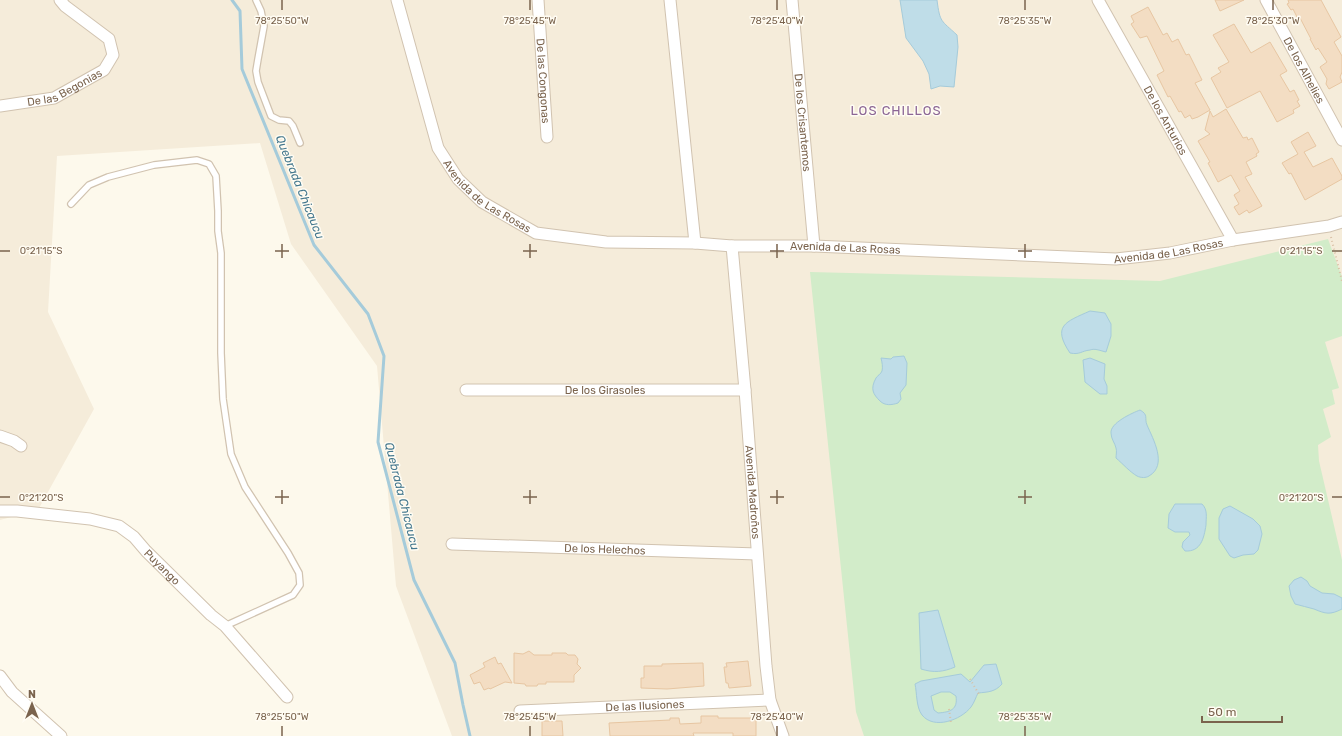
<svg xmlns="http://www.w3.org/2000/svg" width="1342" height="736" font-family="Rubik,sans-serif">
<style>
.residential{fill:#f5ecda}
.green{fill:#d2ecc9}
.water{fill:#bfdde8;stroke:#a5cbda;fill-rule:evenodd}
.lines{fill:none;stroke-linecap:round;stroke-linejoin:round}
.stream{stroke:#a5cbda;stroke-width:3}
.building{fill:#f3ddc3;stroke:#e7c6a2}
.lane-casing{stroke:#d1c3b0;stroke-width:8}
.street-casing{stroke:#d1c3b0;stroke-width:13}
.path{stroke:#d9c0a5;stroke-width:2;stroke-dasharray:1 3;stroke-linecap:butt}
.lane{stroke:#fff;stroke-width:5.5}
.street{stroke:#fff;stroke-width:11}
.ticks{fill:none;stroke:#7a634d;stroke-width:1.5}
.labels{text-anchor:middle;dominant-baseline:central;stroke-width:3;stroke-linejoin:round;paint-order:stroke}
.street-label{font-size:11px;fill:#7a634d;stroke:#fffcf3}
.water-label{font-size:12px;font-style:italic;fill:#45788e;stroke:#fffcf3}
.quarter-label{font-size:13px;letter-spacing:1px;fill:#8c6695;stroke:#fffcf3}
.ticks-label{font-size:10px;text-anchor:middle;fill:#7a634d;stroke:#fffcf3;stroke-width:3;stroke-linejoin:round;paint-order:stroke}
</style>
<rect width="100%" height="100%" fill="#fdf9ec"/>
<path class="residential" d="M0,0H1342V736H452L396,586L377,366L291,244L260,143L57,156L48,312L94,409L38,510L0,520Z"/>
<path class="green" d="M1328,239L1342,277V336L1325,342L1339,388L1332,390L1335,404L1323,409L1331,437L1318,445L1319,461L1342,560V736H864L856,712L810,272L1160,281Z"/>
<g class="water">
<path d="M900,0H937C940,23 941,20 957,35L958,47L954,87L940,86L931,89L929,74L923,61L906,38Z"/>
<path d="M1090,311L1105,313L1111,324V336L1106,352C1101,351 1095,348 1090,350C1081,351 1080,355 1070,353C1052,326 1065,322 1090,311Z"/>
<path d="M904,356L907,363L906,385L900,393L901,399L898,403C892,405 885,406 880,401C873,394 870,389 876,378C877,376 881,374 882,371C883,367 882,362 881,358L891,359L893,357Z"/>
<path d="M1090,358L1105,364L1104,379L1107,386V394H1100L1085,382L1083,360Z"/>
<path d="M1140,410C1149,415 1144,418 1147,425C1153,439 1168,465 1149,476C1146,478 1141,478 1137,476C1130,472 1123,464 1116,458C1116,455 1117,451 1116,448C1115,443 1111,439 1111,433C1110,423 1132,413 1140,410Z"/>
<path d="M1175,504H1202C1208,510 1206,517 1206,525C1204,538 1201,552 1185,551L1182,547L1183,542L1190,535L1189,532H1175L1168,528L1169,514Z"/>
<path d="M1230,506L1253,519L1260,526L1262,534L1258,550L1254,554L1243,555L1234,558L1230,556L1219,539V518L1223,509Z"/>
<path d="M1301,577L1307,581L1310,586L1322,593L1334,594L1342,598V609C1330,615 1326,614 1314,609C1308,607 1301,606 1295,604L1291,596L1289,586L1294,580Z"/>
<path d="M938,610L955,667C943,672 934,673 921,669L919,613Z"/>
<path d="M996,664L1002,684C995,692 988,692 978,693C976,697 974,703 971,707C961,720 934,730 922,715C916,707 917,693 915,684L921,681L961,674L970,682L984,665ZM941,692H950L956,696C958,710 950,712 938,713L934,710L931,696Z"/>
</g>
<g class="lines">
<path class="stream" d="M232,0L240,11L242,69L314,245L368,314L384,356L378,442L414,580L455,663L463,705L470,736"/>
</g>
<g class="building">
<path d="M1215,0H1244L1220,11Z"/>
<path d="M1288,0H1321L1341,37L1334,42L1342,56V72L1340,77L1342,82L1329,89L1326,84L1327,79L1320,67L1327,62L1318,48L1316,50L1310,39H1311L1299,16L1297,17L1293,9L1291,10L1287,4L1289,3Z"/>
<path d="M1148,7L1163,35L1167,33L1172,42L1178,39L1186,55L1189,54L1202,80L1195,83L1210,110L1198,117L1192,119L1190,115L1185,118L1181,111L1179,112L1170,96L1168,97L1157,75L1164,71L1147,36L1140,38L1131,24L1134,22L1131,16Z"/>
<path d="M1234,24L1251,53L1270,42L1287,71L1280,75L1290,92L1294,90L1299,100L1297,101L1300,106L1293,110L1294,113L1277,122L1260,91L1227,108L1211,78L1221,72L1218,68L1229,62L1213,35Z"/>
<path d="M1226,109L1243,138L1247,137L1248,140L1252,138L1259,152L1256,154L1257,156L1246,162L1252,174L1245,177L1262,206L1249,213L1247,210L1239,215L1234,207L1239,204L1234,195L1240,191L1231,175L1218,182L1208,163L1210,162L1198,141L1210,134L1205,130L1210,111L1213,117Z"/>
<path d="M1308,132L1316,146L1304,152L1313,167L1332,158L1342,176V179L1305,200L1291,173L1289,174L1282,163L1298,154L1291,142Z"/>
<path d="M529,651L534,655H552V653H566L568,655H575L578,659L577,664L581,668L574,675V682H546V684H538L537,686H526L525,684L514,683V653L523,654Z"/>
<path d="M495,657L498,664L501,663L512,683L505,682L490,689L489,688L484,690L480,682L474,684L470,675L485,667L483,663Z"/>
<path d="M748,661L751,686L729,688L728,683H726L724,667H727L726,663Z"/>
<path d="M703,663L704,686L667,689L641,688V678H644V666H662V664Z"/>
<path d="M701,716H718V718H756V736H733V733H693L694,736H610L609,723L670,720V718H679L680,724L701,723Z"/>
<path d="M542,721H562L563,736H542Z"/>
</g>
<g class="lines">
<g class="lane-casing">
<g id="lane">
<path d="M256,0L261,11L264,26L258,59L256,71L258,82L271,116L279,120L289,121L293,126L300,143"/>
<path d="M71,204L89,185L108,177L154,165L197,160L209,164L216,176L218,211V231L221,253V353L223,399L231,454L245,487L288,553L299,573L300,585L293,595L225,626"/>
</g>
</g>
<g class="street-casing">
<g id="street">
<path id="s1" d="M397,0L438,148L458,179L482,202L536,233L606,242L695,243L732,246H814L1116,259L1170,253L1233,240L1329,226L1342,222"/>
<path id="s2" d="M538,0L547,137"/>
<path d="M670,0L695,243"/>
<path id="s3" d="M792,0L814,246"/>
<path id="s4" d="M1098,0L1233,240"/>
<path id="s5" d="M1266,0L1342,140"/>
<path id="s6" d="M0,106L54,98L104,70L113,55L109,39L65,6L60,0"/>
<path id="s7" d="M732,246L745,390L766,666L770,700L783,736"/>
<path id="s8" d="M466,390H745"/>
<path d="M0,436L14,441L21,446"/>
<path id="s9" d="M0,511H17L90,519L119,526L134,537L146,551L211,615L225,626L287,697"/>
<path id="s10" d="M452,544L757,554"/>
<path d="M0,676L12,692L61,736"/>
<path id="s11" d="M520,711L770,700"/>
</g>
</g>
<g class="path">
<path d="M1331,237L1342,281"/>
<path d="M970,679L980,696"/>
<path d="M949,709L951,723"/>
</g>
<use href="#lane" class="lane"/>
<use href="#street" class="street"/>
</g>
<path class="ticks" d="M282,0V10M530,0V10M777,0V10M1025,0V10M1273,0V10M282,244V258M530,244V258M777,244V258M1025,244V258M0,251H10M275,251H289M523,251H537M770,251H784M1018,251H1032M1332,251H1342M282,490V504M530,490V504M777,490V504M1025,490V504M0,497H10M275,497H289M523,497H537M770,497H784M1018,497H1032M1332,497H1342M282,726V736M530,726V736M777,726V736M1025,726V736"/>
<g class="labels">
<g class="street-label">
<text stroke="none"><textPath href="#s5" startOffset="80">De los Alhelies</textPath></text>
<text stroke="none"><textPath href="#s2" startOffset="81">De las Congonas</textPath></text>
<text stroke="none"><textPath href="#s6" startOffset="68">De las Begonias</textPath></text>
<text stroke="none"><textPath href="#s4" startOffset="138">De los Anturios</textPath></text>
<text stroke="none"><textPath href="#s3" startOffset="123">De los Crisantemos</textPath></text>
<text stroke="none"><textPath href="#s1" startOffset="224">Avenida de Las Rosas</textPath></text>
<text stroke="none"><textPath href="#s1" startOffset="596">Avenida de Las Rosas</textPath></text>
<text stroke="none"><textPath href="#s1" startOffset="920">Avenida de Las Rosas</textPath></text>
<text stroke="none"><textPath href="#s8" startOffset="139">De los Girasoles</textPath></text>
<text stroke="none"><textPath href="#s7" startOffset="247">Avenida Madroños</textPath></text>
<text stroke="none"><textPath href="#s10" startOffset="153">De los Helechos</textPath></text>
<text stroke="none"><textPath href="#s9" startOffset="180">Puyango</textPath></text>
<text stroke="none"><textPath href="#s11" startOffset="125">De las Ilusiones</textPath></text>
</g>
<g class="water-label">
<text transform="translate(300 187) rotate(68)">Quebrada Chicaucu</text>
<text transform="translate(402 496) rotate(76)">Quebrada Chicaucu</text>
</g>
<g class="quarter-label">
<text x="896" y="110">LOS CHILLOS</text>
</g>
</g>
<g class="ticks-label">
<text x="282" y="24">78°25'50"W</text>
<text x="530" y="24">78°25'45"W</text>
<text x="777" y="24">78°25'40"W</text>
<text x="1025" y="24">78°25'35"W</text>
<text x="1273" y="24">78°25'30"W</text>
<text x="41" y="254">0°21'15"S</text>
<text x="1301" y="254">0°21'15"S</text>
<text x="41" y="501">0°21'20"S</text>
<text x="1301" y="501">0°21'20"S</text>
<text x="282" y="720">78°25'50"W</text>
<text x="530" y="720">78°25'45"W</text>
<text x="777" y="720">78°25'40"W</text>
<text x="1025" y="720">78°25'35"W</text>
</g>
<g transform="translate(32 704)" stroke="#fffcf3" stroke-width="3" paint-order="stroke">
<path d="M0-3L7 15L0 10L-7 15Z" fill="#7a634d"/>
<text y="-6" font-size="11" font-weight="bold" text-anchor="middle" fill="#7a634d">N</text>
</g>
<path d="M1202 716v6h80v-6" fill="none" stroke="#7a634d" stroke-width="2"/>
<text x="1208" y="716" font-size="12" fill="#7a634d" stroke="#fffcf3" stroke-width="3" paint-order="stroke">50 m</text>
</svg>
